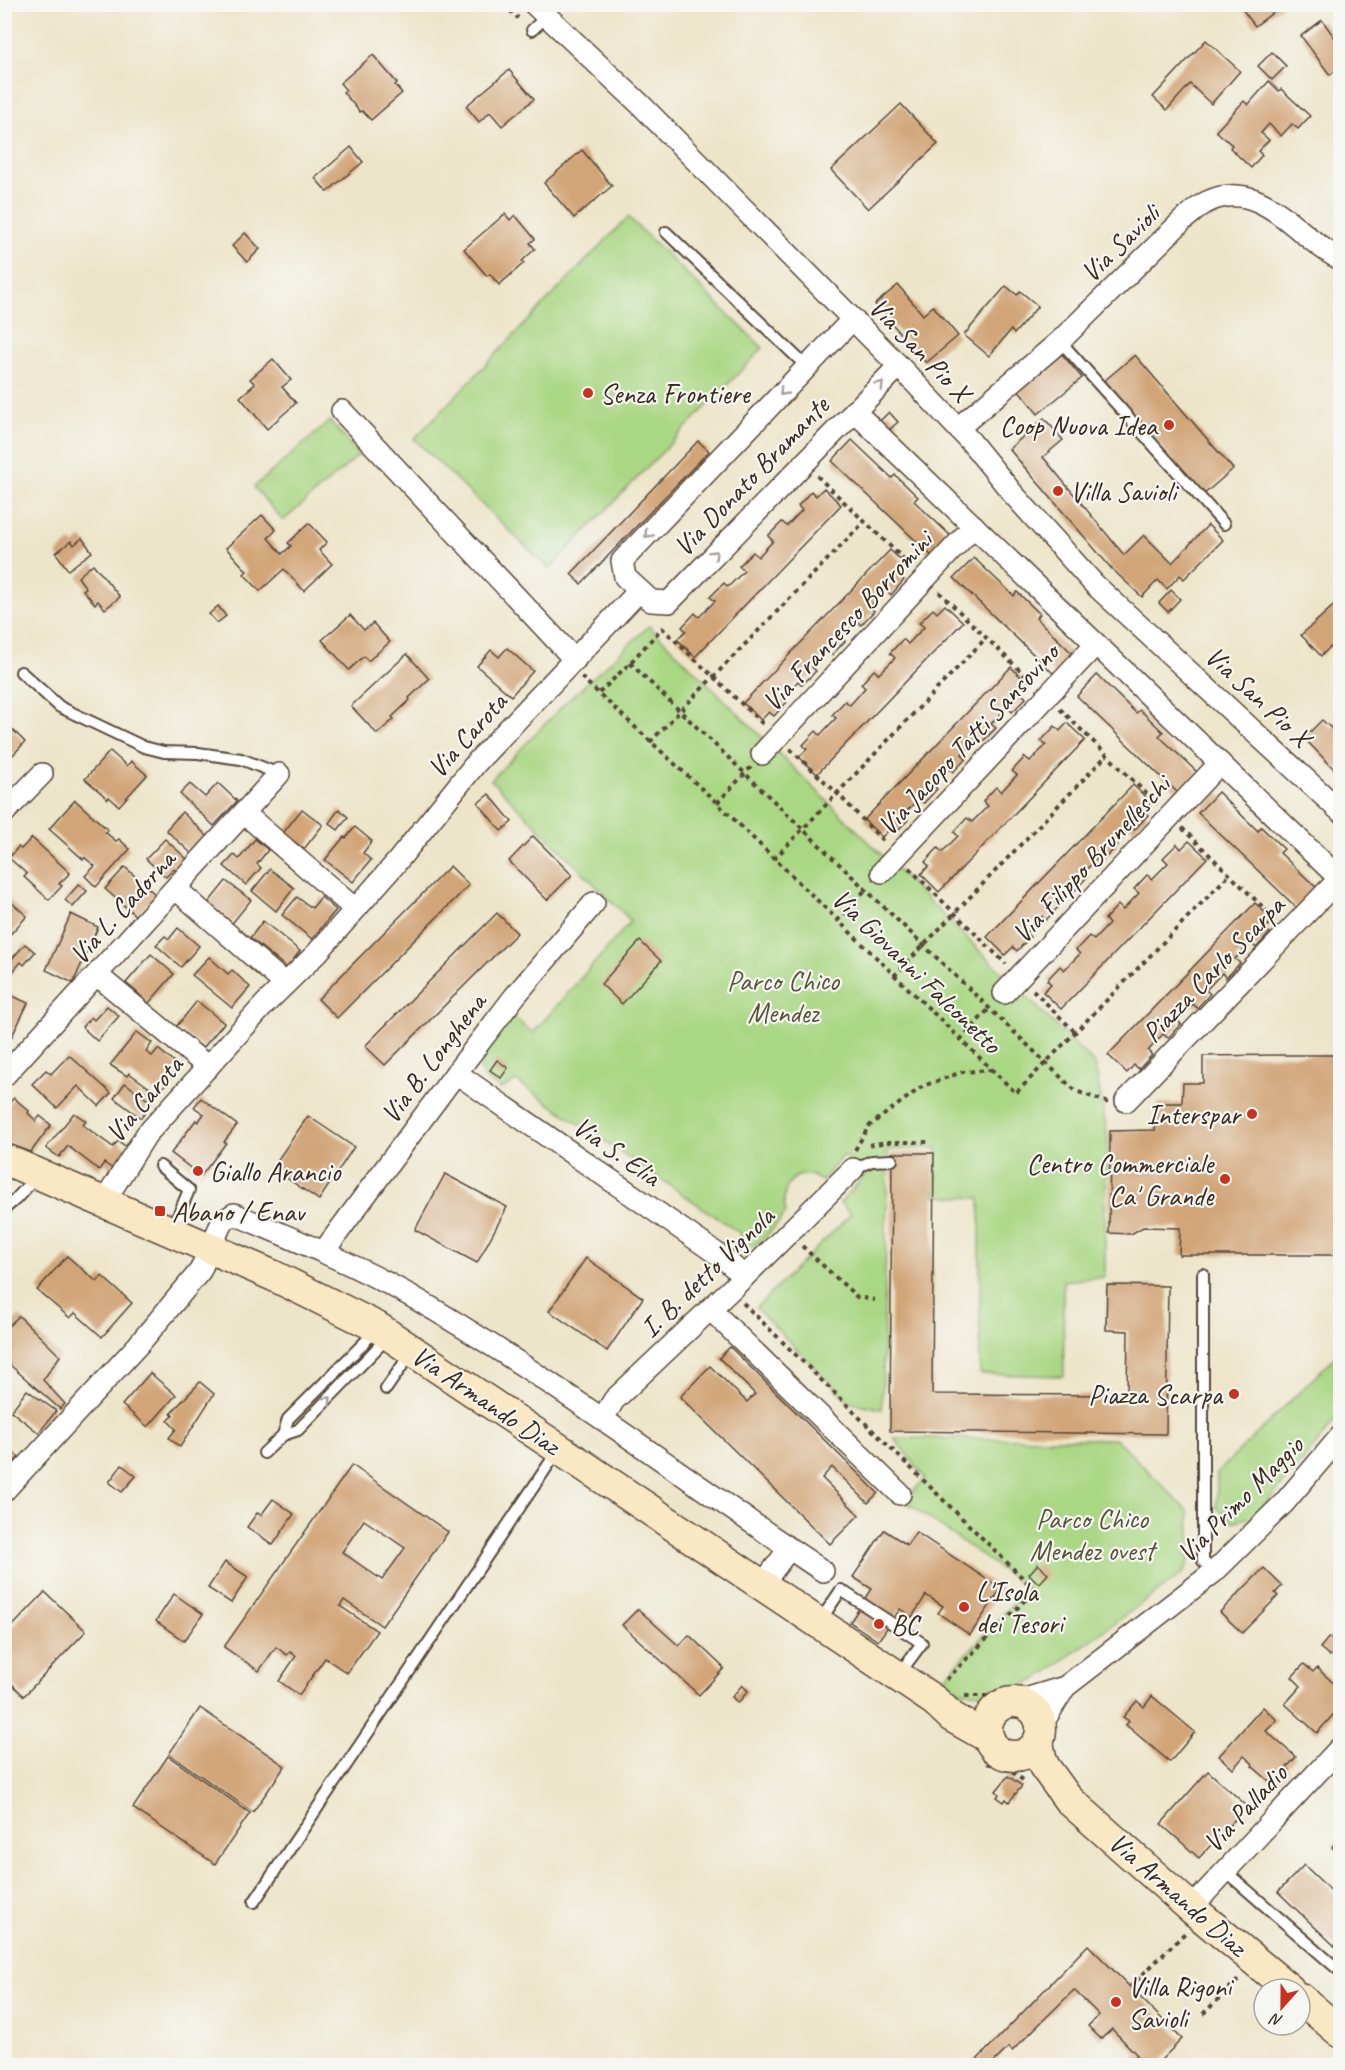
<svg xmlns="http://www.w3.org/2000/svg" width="1345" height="2070" font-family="Caveat,sans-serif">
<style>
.green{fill:#aad784;stroke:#728051;stroke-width:1.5}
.building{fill:#d1a578;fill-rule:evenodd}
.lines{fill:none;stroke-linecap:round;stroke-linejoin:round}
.lane-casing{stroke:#564638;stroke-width:14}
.street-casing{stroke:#564638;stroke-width:24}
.secondary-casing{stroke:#564638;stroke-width:33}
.path{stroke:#564638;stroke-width:4;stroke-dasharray:4.5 4.5;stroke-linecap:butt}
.lane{stroke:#fff;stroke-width:10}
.street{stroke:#fff;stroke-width:21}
.secondary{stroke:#fae7c3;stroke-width:30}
.oneway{stroke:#a79f9a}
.poi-dot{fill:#c8321e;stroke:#f6f6f2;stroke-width:2}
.labels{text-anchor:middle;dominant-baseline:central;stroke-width:4.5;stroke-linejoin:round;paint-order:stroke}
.street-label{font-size:28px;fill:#3b2a1e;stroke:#f6f6f2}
.poi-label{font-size:28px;fill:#3b2a1e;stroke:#f6f6f2;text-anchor:start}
.park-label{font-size:28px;fill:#575538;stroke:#f6f6f2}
</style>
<rect width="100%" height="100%" fill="#f6f6f2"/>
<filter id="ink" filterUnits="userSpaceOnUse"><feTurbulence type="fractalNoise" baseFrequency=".0167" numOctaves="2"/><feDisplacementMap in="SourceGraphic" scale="12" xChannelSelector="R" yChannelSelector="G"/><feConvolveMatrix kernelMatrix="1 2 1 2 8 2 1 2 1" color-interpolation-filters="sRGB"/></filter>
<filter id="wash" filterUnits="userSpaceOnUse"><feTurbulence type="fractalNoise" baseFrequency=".008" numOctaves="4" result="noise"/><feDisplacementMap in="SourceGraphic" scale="24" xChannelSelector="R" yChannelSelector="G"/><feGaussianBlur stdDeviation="1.35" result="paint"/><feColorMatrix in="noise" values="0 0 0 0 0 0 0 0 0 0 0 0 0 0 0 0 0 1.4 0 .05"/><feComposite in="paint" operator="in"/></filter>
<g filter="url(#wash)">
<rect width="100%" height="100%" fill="#ede5c9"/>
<g class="green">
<path d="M628,217L763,348L549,569L414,439Z"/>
<path d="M330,421L359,455L283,521L254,487Z"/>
<path d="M649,626L1095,1064L1108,1139L1105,1208V1277L1063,1281L1064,1376L980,1374V1198L935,1196L937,1148L888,1150L882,1409L849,1402L756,1308L851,1214L840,1203L866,1174L843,1155L822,1181C818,1179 812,1175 809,1175C786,1173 781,1196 786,1213C769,1233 764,1245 737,1251L732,1247L741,1234L516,1081L502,1089C457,1073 495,1039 512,1016L533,1033L631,921L491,780L565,703Z"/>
<path d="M1340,1352V1410L1335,1420L1308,1455L1255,1516L1233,1522L1217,1508V1473Z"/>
<path d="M894,1438L1116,1439L1189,1512C1189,1531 1195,1559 1182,1574L1036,1680C1002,1693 973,1699 939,1684L1027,1588L905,1501L925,1478Z"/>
</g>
<g id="blocks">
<g class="building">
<path d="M1239,5H1283L1255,26Z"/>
<path d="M1322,20L1340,45V67L1330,75L1301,36Z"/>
<path d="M1206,40L1240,71L1211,104L1190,84L1167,110L1153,97Z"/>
<path d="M1272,52L1286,66L1272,80L1258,66Z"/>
<path d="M373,55L397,83L395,85L402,93L371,120L362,111L360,112L343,92L346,90L340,83Z"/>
<path d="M509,70L534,99L502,126L490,112L479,122L466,106Z"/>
<path d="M1269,81L1279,91L1281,89L1310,116L1298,129L1292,124L1281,136L1269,124L1261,133L1269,140L1258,151L1262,155L1251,168L1230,148L1232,145L1216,131L1244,101L1248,105Z"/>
<path d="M901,104L938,144L868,209L831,170Z"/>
<path d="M351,147L363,162L327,192L315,178Z"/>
<path d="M582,150L612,186L574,218L544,183Z"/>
<path d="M505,214L510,220L515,215L535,239L530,243L535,249L522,261L524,263L499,285L490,274L487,276L464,249Z"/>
<path d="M245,233L260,249L247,262L232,246Z"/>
<path d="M898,285L923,315L933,306L958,336L926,363L875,304Z"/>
<path d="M1006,286L1017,295L1020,291L1038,306L1014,334L1011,330L989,356L964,335Z"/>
<path d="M1061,353L1082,378L1038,414L1018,389Z"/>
<path d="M1135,355L1233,469L1203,495L1104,381Z"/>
<path d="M273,359L291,380L282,387L296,403L267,429L240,397L255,384L250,379Z"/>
<path d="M889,412L898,422L889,430L880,421Z"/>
<path d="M1044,418L1063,440L1043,457L1124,555L1144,535L1172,563L1208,525L1223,540L1184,579L1180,575L1167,589L1158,580L1142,597L1111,568L1009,449Z"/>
<path d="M852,440L892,478L895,475L918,497L914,501L953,538L934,558L832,461Z"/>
<path d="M698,441L709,451L581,584L571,574Z"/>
<path d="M824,488L841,505L695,657L677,639L686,631L682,627L695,613L699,617L715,601L710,597L724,583L728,587L744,571L739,566L753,552L758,557L773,541L768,536L782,522L787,526L802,510L798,506L811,491L816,496Z"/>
<path d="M262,515L276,530L268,538L282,554L291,546L288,543L309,523L327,542L319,550L332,564L304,591L284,569L260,591L244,574L247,571L226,548Z"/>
<path d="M82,538L92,552L68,570L56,553L71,541L74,545Z"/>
<path d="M890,550L908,567L900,576L904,580L891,595L886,590L870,606L874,611L861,625L857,621L841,637L845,641L832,655L828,651L812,667L816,671L802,685L798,681L782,698L787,702L774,716L769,712L761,720L743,703Z"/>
<path d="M974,558L1014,596L1017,592L1040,614L1036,618L1075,656L1056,676L954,578Z"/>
<path d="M93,564L120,597L105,609L98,601L95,604L83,590L86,588L78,577Z"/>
<path d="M1171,590L1180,599L1168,612L1159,603Z"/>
<path d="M1340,600V654L1338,656L1330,647L1321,656L1301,635Z"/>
<path d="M945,605L963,622L817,774L799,757L807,749L803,745L816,731L820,735L836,718L832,715L845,701L850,705L865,688L861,684L874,670L879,674L895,658L890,653L903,639L908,644L924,627L919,623L933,609L937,613Z"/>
<path d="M218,606L226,616L217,623L209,614Z"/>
<path d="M350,615L364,630L373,623L390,642L368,661L364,656L349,670L322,640Z"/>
<path d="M507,648L533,671L511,696L477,666L491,650L499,657Z"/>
<path d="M407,654L429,679L409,698L410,700L392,717L394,719L377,734L351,706Z"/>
<path d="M1011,667L1029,685L1021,693L1026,698L1012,712L1007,707L991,724L996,728L982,742L978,738L962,754L966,759L953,772L949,768L933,785L937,789L924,803L919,799L903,815L908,820L895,833L890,829L882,837L864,820Z"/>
<path d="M1097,675L1136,713L1140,710L1163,732L1159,736L1198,773L1178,793L1077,696Z"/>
<path d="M1322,720L1331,728L1337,722L1340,726V767L1336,771L1304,738Z"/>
<path d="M4,721L25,742L10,758L8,757L4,760Z"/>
<path d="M1067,723L1085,740L939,892L921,874L929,866L925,862L938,848L942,852L958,836L954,832L967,818L972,822L988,806L983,801L996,787L1001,792L1017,775L1012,771L1025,757L1030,761L1046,745L1041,741L1055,726L1060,731Z"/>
<path d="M110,751L127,766L131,761L147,775L119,806L109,797L108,799L85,779Z"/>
<path d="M218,783L237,801L214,826L180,794L190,784L205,797Z"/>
<path d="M1133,785L1151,802L1143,811L1148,815L1134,830L1129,825L1113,841L1118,845L1104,859L1100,855L1084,872L1088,876L1075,890L1071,886L1055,902L1059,906L1046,920L1042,916L1026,933L1030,937L1017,951L1013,947L1005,955L987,937Z"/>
<path d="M1218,792L1258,831L1261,827L1284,849L1280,853L1319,890L1300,911L1198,813Z"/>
<path d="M489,794L512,822L501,831L478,803Z"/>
<path d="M75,800L108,830L105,832L116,841L119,839L130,849L96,887L85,876L95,866L85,858L83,859L49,829Z"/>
<path d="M302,809L323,825L304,849L283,833Z"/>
<path d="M339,809L348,817L338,830L329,823Z"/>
<path d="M182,812L208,837L192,854L166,830Z"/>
<path d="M355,827L372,841L363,853L371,860L353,882L325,860L344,837L346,838Z"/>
<path d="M533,836L572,875L547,900L509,861Z"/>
<path d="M32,838L70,873L59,884L62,886L49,900L24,877L27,874L9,858L18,847L21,849Z"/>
<path d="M165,839L188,860L177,872L174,869L166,877L146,859Z"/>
<path d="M255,839L268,850L257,864L261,868L246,885L224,866L234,855L239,859Z"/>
<path d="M1189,841L1207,858L1061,1009L1043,992L1051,984L1047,980L1060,966L1064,970L1080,954L1076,950L1089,936L1094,940L1109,924L1105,919L1118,905L1123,910L1139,893L1134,889L1147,875L1152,879L1168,863L1163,858L1177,844L1181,849Z"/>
<path d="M450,866L469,885L337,1018L318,999Z"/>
<path d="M125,867L156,895L136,916L105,889Z"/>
<path d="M270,869L294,888L276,911L252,891Z"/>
<path d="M226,881L251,900L230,926L205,907Z"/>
<path d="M79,884L87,891L73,907L65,900Z"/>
<path d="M4,896L27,916L4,941Z"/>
<path d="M297,897L312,908L321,897L336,910L312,939L282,915Z"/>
<path d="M1255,903L1273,920L1265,929L1270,933L1256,948L1251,943L1235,959L1240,963L1226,978L1222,973L1206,990L1210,994L1197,1008L1193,1004L1177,1020L1181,1024L1168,1038L1163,1034L1148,1051L1152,1055L1139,1069L1134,1065L1127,1073L1108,1055Z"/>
<path d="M497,913L517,933L385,1065L365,1046Z"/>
<path d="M71,914L98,927L73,983L46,970Z"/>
<path d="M263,921L300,951L287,968L250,938Z"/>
<path d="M178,928L199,946L181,967L156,945L165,936L169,939Z"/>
<path d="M640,941L661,961L622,1004L601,984Z"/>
<path d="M25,944L35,952L24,965L21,962L11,974L4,968Z"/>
<path d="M151,954L174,974L149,1003L126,983Z"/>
<path d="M209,957L228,974L232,970L250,987L232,1008L192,975Z"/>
<path d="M4,992L28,1003L4,1053Z"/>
<path d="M197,1001L224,1023L203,1048L176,1027Z"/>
<path d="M107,1006L119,1016L97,1041L82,1027L91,1017L94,1020Z"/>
<path d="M137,1032L152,1043L146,1052L152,1056L158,1049L179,1066L158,1094L129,1073L127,1076L110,1065Z"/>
<path d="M69,1055L111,1093L99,1106L78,1086L57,1108L32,1084L46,1070L51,1074Z"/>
<path d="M1283,1055H1340V1255H1179L1180,1228L1143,1227L1131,1234L1109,1233L1110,1131L1155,1130L1157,1103H1182L1183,1083H1203V1056Z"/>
<path d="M497,1060L508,1068L501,1078L490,1070Z"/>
<path d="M125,1083L152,1103L141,1118L114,1098Z"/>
<path d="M14,1098L29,1111L28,1113L36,1121L40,1116L51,1125L31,1152L4,1142V1108Z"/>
<path d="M201,1098L237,1125L224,1142L226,1143L201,1176L171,1153L196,1120L198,1122L204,1114L194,1107Z"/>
<path d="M74,1113L86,1121L83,1125L113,1147L118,1141L128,1148L113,1169L104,1163L99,1170L68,1146L59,1157L46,1148Z"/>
<path d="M308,1116L354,1147L319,1200L272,1168Z"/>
<path d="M892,1153H934L932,1394L1127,1395L1128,1331L1106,1330L1107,1285L1168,1286L1166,1434L890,1431Z"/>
<path d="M445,1174L507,1207L477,1263L415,1230Z"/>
<path d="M67,1256L97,1282L102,1276L132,1303L102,1337L75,1313L70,1318L37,1290Z"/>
<path d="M586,1258L643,1298L607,1351L549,1311Z"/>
<path d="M19,1316L60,1356L43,1380L65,1404L60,1409L9,1364L4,1371V1330Z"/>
<path d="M730,1347L878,1493L868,1503L832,1467L822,1478L859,1515L830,1544L680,1397L710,1366L747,1402L755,1394L719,1358Z"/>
<path d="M150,1373L176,1395L148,1427L122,1405Z"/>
<path d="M200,1382L214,1394L180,1447L169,1438L176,1429L168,1421L173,1416L171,1413Z"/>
<path d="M27,1390L56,1411L39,1433L11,1411Z"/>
<path d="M4,1445L19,1457L4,1474Z"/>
<path d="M122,1465L136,1476L122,1492L109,1482Z"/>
<path d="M352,1465L448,1532L382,1626L344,1600L340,1606L377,1631L347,1673L325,1658L299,1695L279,1681L296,1656L290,1652L287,1655L276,1647L259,1671L224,1647ZM364,1520L405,1548L382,1580L342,1552Z"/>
<path d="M273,1499L294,1514L273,1545L247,1527L257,1513L261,1515Z"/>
<path d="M884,1530L907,1545L916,1532L1001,1589L970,1635L938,1613L943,1606L926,1595L912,1617L900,1609L878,1641L850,1622L872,1589L853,1577Z"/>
<path d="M225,1562L248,1577L231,1603L208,1588Z"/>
<path d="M1038,1564L1048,1574L1039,1584L1029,1574Z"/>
<path d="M1264,1568L1282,1586L1275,1593L1278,1596L1242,1633L1220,1612Z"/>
<path d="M45,1592L86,1631L24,1696L5,1677V1634Z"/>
<path d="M174,1594L203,1614L184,1641L156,1621Z"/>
<path d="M638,1609L679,1646L689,1635L724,1668L699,1695L622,1625Z"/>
<path d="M1329,1637L1339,1646L1330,1656L1320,1648Z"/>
<path d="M1304,1664L1313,1672L1317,1668L1340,1689V1707L1317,1733L1285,1704L1301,1686L1292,1677Z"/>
<path d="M742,1685L748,1691L738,1703L732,1697Z"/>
<path d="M1152,1696L1195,1732L1170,1762L1126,1725L1129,1721L1123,1717L1137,1701L1144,1707Z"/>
<path d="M1263,1707L1277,1720L1266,1731L1296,1757L1287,1767L1289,1770L1275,1786L1252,1766L1253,1764L1244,1756L1233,1769L1219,1756Z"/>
<path d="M200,1708L285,1766L253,1812L169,1754Z"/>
<path d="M168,1756L250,1813L215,1864L133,1808Z"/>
<path d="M1208,1771L1247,1806L1199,1858L1161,1824Z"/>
<path d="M1008,1776L1022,1786L1009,1802L1006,1799L1004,1802L997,1797L999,1794L996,1791Z"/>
<path d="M1340,1837V1855L1332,1847Z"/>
<path d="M1304,1865L1340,1899V1951L1278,1892Z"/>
<path d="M1088,1945L1182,2039L1155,2066H1127L1137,2055L1112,2029L1101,2039L1088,2026L1099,2015L1074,1990L1012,2051L1009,2047L990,2066H971Z"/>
</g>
</g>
</g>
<g filter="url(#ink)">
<use href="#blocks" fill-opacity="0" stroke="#564638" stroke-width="1.5"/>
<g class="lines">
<g class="lane-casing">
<g id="lane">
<path d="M532,30L547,16"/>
<path d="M666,232L807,367"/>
<path d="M1060,341L1224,524"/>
<path d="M21,672L60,707L144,747L164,752L198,753L241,759L279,774"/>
<path d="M160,1166L189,1190L172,1230"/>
<path d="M853,1169L872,1161L892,1160"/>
<path d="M4,1209L15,1200L38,1175"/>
<path d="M1203,1274V1561L1214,1572"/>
<path d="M386,1389L411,1353"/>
<path d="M283,1435L288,1419L365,1342L376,1328"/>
<path d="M264,1453L283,1435L298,1430L387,1338"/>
<path d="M820,1621L841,1590L922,1643L899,1674"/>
<path d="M1225,1871L1340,1971"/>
<path d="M254,1902L559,1449"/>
</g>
</g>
<g class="street-casing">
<g id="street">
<path d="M534,4L641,105L899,366L971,442L1014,495L1094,584L1340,811"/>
<path d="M852,320L622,561L625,577L651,601L669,602L899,366"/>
<path d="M342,411L575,660"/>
<path d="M854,411L1340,879"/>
<path d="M958,428L1060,341L1184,219C1191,214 1199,206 1207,202C1262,176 1297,238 1340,259"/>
<path d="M762,754L974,526"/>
<path d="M4,813L42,774"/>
<path d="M245,814L355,909"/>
<path d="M882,872L1096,644"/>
<path d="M176,889L285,984"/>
<path d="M98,976L208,1067"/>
<path d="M1004,993L1220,763"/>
<path d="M456,1073L726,1260L744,1277"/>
<path d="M4,1076L279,774"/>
<path d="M1126,1101L1340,878"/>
<path d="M104,1202L146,1135L265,1004L317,953L396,863L477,762L639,591"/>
<path d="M324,1251L456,1073L515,996L594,903"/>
<path d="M710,1309L900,1494"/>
<path d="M603,1418L614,1400L744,1277L853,1169"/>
<path d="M4,1491L139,1344L200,1271L222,1222L234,1214C294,1239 354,1264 411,1296C554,1379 686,1480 823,1571"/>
<path d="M762,1585L789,1549"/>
<path d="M1015,1702L1065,1687L1214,1572L1284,1503L1340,1437"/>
<path d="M1041,1726L1065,1687"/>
<path d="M1191,1908L1340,1748"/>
</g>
</g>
<g class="secondary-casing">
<g id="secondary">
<path d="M4,1159L274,1276L377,1327L935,1701L952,1717L989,1738"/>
<circle cx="1014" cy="1729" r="27"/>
<path d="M1038,1742L1041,1757L1044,1766L1068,1799L1191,1908L1289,1989"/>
<path d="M1300,1998L1340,2032"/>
</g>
</g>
<g class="path">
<path d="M503,4L518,18"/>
<path d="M817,476L911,566"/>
<path d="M939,592L1035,685"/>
<path d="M630,663L1066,1082L1076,1091L1109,1103"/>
<path d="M581,677L717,803L1016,1093L1229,875"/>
<path d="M599,693L630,663L662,628L765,726"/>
<path d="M1060,709L1157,804"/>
<path d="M650,742L864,522"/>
<path d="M790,749L837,793L885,843"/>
<path d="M717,803L751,767"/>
<path d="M1182,828L1275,919"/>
<path d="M774,859L986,638"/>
<path d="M909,868L1006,964"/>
<path d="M837,921L867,888"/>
<path d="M894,976L1106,756"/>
<path d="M1033,990L1075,1032"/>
<path d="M960,1040L989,1009"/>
<path d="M869,1145L887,1142H929"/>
<path d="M855,1150L869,1126L923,1086L962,1072L991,1070"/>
<path d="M802,1246L857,1297L875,1300"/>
<path d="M743,1303L1035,1590L946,1680"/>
<path d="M965,1696H999"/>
<path d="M987,1763L1010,1770L1023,1780"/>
<path d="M1130,1987L1186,1932"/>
<path d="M1203,2014L1241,1977"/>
</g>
<use href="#lane" class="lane"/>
<use href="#street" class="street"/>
<use href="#secondary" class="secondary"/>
</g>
<defs><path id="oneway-chevron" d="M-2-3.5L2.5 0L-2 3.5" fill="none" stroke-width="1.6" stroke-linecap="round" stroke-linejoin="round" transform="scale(1.5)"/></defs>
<g class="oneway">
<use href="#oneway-chevron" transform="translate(880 385) rotate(-45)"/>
<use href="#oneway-chevron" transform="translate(783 392) rotate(134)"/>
<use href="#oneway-chevron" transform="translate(648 534) rotate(133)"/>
<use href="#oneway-chevron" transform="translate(714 554) rotate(-45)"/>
<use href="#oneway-chevron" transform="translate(328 1400) rotate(-45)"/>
</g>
</g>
<g class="poi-dot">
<circle cx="588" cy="393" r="6"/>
<circle cx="1169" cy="425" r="6"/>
<circle cx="1058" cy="491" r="6"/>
<circle cx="1252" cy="1114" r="6"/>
<circle cx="198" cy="1171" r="6"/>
<circle cx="1225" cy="1179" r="6"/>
<rect x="154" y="1205" width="12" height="12" rx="3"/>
<circle cx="1234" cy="1394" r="6"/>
<circle cx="964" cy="1607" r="6"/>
<circle cx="879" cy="1624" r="6"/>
<circle cx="1116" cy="2002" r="6"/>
</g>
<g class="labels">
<g class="street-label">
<text transform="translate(1120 243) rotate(-44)">Via Savioli</text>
<text transform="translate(920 349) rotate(46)">Via San Pio X</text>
<text transform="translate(751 476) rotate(-46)">Via Donato Bramante</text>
<text transform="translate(847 621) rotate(-47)">Via Francesco Borromini</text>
<text transform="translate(1258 696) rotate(43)">Via San Pio X</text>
<text transform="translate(467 735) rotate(-48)">Via Carota</text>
<text transform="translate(968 739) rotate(-47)">Via Jacopo Tatti Sansovino</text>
<text transform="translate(1091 859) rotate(-47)">Via Filippo Brunelleschi</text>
<text transform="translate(122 907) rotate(-48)">Via L. Cadorna</text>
<text transform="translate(1213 969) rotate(-46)">Piazza Carlo Scarpa</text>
<text transform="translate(917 971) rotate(44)">Via Giovanni Falconetto</text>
<text transform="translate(433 1058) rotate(-53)">Via B. Longhena</text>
<text transform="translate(144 1099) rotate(-50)">Via Carota</text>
<text transform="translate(617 1151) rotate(35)">Via S. Elia</text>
<text transform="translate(707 1272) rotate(-44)">I. B. detto Vignola</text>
<text transform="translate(486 1400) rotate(34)">Via Armando Diaz</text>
<text transform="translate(1240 1499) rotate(-45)">Via Primo Maggio</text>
<text transform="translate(1245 1808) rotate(-47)">Via Palladio</text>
<text transform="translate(1178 1894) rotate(41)">Via Armando Diaz</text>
</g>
<g class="poi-label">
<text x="600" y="393">Senza Frontiere</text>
<text x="1157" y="425" text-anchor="end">Coop Nuova Idea</text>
<text x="1070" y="491">Villa Savioli</text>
<text x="1240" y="1114" text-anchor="end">Interspar</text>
<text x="1213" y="1163" text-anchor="end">Centro Commerciale<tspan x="1213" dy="32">Ca' Grande</tspan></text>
<text x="210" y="1171">Giallo Arancio</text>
<text x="172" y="1211">Abano / Enav</text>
<text x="1222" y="1394" text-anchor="end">Piazza Scarpa</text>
<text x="976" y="1591">L'Isola<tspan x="976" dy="32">dei Tesori</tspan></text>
<text x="891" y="1624">BC</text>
<text x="1128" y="1986">Villa Rigoni<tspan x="1128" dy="32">Savioli</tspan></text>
</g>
<g class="park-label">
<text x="783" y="980">Parco Chico<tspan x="783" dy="32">Mendez</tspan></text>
<text x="1092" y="1518">Parco Chico<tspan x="1092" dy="32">Mendez ovest</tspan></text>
</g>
</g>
<rect width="1345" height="2070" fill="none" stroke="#f6f6f2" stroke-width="24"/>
<g transform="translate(1282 2007) rotate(201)"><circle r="28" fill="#f6f6f2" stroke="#aba49d" stroke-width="1.5"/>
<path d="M0-4.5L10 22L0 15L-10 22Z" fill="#c8321e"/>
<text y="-9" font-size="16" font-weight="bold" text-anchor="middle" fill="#3b2a1e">N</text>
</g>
</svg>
